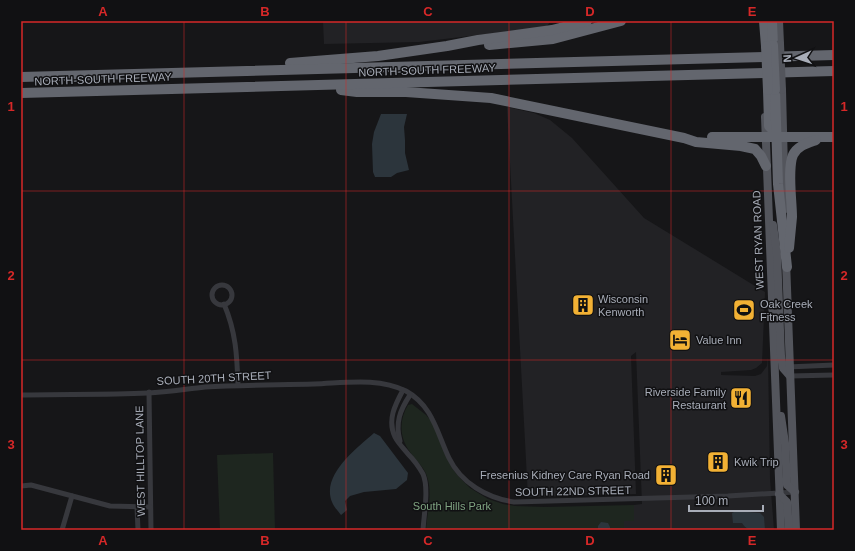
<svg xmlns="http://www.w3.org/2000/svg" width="855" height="551" font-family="Helvetica,sans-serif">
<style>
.built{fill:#222225}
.green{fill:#1e261f}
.water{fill:#2c353c}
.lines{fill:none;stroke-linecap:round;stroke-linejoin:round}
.street{stroke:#37383d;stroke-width:5}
.primary{stroke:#53555c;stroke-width:8}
.highway{stroke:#63666e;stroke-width:10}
.primary-bridge{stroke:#53555c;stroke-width:8}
.highway-bridge{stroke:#63666e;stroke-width:10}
.grid{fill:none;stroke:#d62828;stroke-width:1;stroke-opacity:0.55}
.labels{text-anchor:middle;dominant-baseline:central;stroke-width:3;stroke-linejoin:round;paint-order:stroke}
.street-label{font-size:11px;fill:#a8adb8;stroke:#111113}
.poi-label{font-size:11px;fill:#a8adb8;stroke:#111113;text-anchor:start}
.park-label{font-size:11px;fill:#7fa381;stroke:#111113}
.neatline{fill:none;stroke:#d62828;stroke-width:1.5}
.grid-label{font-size:13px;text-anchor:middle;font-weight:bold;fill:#d62828}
</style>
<rect width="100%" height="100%" fill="#161618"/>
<g class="built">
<path d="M323,21H551L546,27L419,42L324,44Z"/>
<path d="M507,107L534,113L550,120L572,138L644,218L765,292L762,363L756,368L751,370L721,372V375L755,376L761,374L767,366L768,357L770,479L774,530H624V521H634V505L642,504L636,352L631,356L636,494L528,497Z"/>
</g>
<g class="green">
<path d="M412,404L426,415L432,422L452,468L459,477L470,488L488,499L503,504L515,506L545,507L634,505V521H624V530H426C427,514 432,495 428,480C426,468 416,461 410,452C399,437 399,420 408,405Z"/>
<path d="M273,453L275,530H220L217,455Z"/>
</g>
<g class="water">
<path d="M381,114H407L404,127L405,140V153L409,170L397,173L391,177H375L373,172L372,144L374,132Z"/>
<path d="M374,433L380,436L408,473L407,480L396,489L364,492L350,496L345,501L347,510L341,515C338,511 334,507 332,502C321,475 356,449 374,433Z"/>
<path d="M736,511L760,513L764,517L765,530C756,530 747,532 742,523H733L732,513Z"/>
<path d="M601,522L608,523L610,527V530H598V526Z"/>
</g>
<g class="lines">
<g class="street">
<circle cx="222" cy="295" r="10"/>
<path d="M224,304C236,332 237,356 238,385"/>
<path d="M787,367L834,365"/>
<path d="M790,376L834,375"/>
<path d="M403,390C395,405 387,420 395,437C398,443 404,449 408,454C414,460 419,467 423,474C429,488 424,514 423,530"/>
<path d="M149,392L151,530"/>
<path d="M21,395C63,394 106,395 148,393C167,392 186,389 205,387C241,385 277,385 314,384C344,383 378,377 406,391C433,406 437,433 449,458C461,483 487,498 514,502L728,496L795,492"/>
<path d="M400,441C395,423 400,410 410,395"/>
<path d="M21,486L31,485L110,506L150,507"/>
<path d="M137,507L138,530"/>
<path d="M62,530L72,496"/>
</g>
<g class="primary">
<path d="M779,21L780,44"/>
<path d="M782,90L785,209"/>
<path d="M765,117L781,530"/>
<path d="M773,225L777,254L781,356L783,368L790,376"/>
<path d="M786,261L796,530"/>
<path d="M781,416L785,443L787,485L795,492"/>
<path d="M779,494L787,502L789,530"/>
</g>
<g class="highway">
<path d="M764,21L766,46"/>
<path d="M772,21L773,45"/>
<path d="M489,45L553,39L621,21"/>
<path d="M290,63L378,56L447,46L478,40L552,30L587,21"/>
<path d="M21,77L834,55"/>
<path d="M341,90L357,92H406L491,98L684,138L696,142L741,146L755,149L761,156L766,166"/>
<path d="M768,90L769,123V126L776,133"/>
<path d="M775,90L778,184L787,267"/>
<path d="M21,93L834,71"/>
<path d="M712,137H834"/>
<path d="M789,248C790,238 791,227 792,217C792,200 787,169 793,155C797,146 808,143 816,140"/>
</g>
<path class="primary-bridge" d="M780,44L782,90"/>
<g class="highway-bridge">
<path d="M773,45L775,90"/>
<path d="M766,46L768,90"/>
</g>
</g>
<path class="grid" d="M184,21V530M346,21V530M509,21V530M671,21V530M21,191H834M21,360H834"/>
<defs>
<g id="building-square" transform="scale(1.15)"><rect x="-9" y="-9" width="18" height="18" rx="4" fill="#f2b134" stroke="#111113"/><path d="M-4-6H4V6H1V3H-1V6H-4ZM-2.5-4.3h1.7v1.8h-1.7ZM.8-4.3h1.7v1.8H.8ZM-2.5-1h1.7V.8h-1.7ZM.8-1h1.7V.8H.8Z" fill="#111"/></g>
<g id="stadium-square" transform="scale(1.15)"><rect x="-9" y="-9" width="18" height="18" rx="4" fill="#f2b134" stroke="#111113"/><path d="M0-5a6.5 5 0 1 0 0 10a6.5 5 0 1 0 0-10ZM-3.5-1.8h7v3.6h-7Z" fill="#111"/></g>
<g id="hotel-square" transform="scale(1.15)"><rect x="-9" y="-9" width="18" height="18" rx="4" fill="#f2b134" stroke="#111113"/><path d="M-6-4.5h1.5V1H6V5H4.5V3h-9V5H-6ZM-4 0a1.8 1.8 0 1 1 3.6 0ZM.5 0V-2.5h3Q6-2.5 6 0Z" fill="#111"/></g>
<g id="restaurant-square" transform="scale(1.15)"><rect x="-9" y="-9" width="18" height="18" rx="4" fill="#f2b134" stroke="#111113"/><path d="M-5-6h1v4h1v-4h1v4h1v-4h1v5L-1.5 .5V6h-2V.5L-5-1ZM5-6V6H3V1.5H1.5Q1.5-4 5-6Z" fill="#111"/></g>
</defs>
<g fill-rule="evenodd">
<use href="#building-square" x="583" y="305"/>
<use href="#stadium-square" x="744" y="310"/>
<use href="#hotel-square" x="680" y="340"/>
<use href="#restaurant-square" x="741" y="398"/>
<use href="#building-square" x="718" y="462"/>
<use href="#building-square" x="666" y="475"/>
</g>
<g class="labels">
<g class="street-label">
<text transform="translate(427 70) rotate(-2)">NORTH-SOUTH FREEWAY</text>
<text transform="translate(103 79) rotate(-2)">NORTH-SOUTH FREEWAY</text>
<text transform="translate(758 240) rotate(-92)">WEST RYAN ROAD</text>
<text transform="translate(214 378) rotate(-3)">SOUTH 20TH STREET</text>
<text transform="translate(140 461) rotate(-91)">WEST HILLTOP LANE</text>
<text transform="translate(573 491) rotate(-1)">SOUTH 22ND STREET</text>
</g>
<g class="poi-label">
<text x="598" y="299">Wisconsin<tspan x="598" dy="13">Kenworth</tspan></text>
<text x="760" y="304">Oak Creek<tspan x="760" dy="13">Fitness</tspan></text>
<text x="696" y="340">Value Inn</text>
<text x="726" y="392" text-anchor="end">Riverside Family<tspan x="726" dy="13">Restaurant</tspan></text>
<text x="734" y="462">Kwik Trip</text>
<text x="650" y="475" text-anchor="end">Fresenius Kidney Care Ryan Road</text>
</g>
<g class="park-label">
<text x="452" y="506">South Hills Park</text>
</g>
</g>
<rect width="855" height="551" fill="none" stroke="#111113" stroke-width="44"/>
<g transform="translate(797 58) rotate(267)" stroke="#111113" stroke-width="3" paint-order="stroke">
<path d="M0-3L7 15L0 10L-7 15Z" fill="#a8adb8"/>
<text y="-6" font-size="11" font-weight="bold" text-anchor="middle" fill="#a8adb8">N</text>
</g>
<path d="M689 505v6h74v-6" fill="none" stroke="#a8adb8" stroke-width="2"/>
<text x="695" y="505" font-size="12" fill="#a8adb8" stroke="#111113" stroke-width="3" paint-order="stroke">100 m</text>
<rect x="22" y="22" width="811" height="507" class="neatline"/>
<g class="grid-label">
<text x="103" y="16">A</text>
<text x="265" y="16">B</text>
<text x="428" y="16">C</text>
<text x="590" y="16">D</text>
<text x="752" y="16">E</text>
<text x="11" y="111">1</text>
<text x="844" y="111">1</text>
<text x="11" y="280">2</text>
<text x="844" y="280">2</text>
<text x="11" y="449">3</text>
<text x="844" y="449">3</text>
<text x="103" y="545">A</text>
<text x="265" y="545">B</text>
<text x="428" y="545">C</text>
<text x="590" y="545">D</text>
<text x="752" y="545">E</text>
</g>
</svg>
